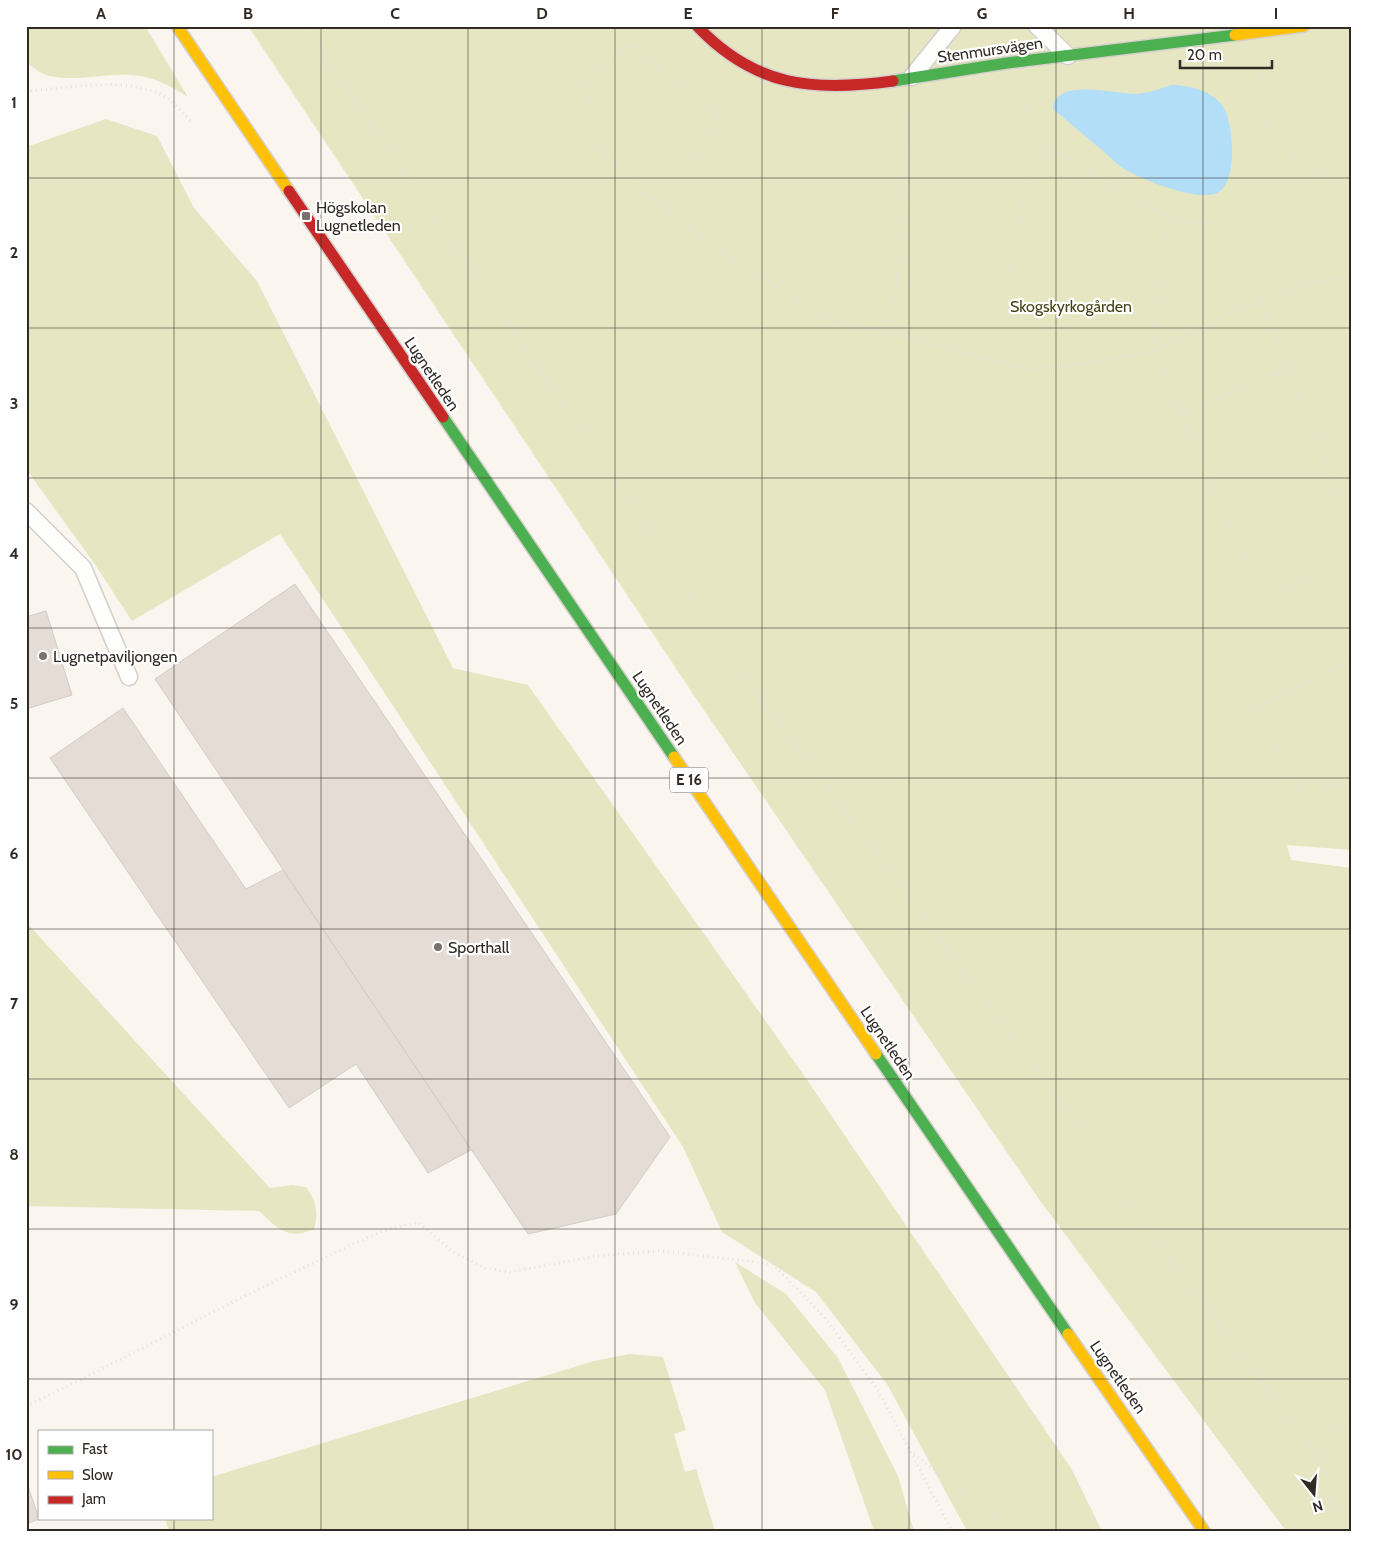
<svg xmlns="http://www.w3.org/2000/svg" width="1377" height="1557" font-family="Cabin,sans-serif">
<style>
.green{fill:#e6e6c3}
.water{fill:#b2def7}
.building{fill:#e5dcd5;stroke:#d3cdc8}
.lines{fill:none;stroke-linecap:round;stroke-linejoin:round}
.lane-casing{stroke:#d6d0cc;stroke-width:19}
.fast-casing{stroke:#d6d0cc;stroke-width:14}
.slow-casing{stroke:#d6d0cc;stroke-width:14}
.jam-casing{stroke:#d6d0cc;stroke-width:14}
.path{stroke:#e4e1e0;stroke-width:3;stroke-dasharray:1 4;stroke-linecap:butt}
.lane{stroke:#fefefd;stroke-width:16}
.fast{stroke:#4caf50;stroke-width:11}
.slow{stroke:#ffc107;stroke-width:11}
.jam{stroke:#c62828;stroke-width:11}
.grid{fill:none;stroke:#312a25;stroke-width:1;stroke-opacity:0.55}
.poi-dot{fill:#78716c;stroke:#fff;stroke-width:2}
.labels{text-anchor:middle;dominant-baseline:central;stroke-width:4.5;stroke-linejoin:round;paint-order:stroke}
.shield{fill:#fff;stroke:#6f6a66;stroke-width:1}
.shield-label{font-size:15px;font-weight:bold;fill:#312a25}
.street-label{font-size:16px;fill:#312a25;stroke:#fff}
.poi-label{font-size:16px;fill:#312a25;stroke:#fff;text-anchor:start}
.park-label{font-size:16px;fill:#414414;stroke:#fff}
.neatline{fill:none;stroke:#312a25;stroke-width:2}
.grid-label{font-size:16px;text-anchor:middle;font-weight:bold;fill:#312a25}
</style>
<rect width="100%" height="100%" fill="#fbf5f0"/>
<g class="green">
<path d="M30,26H145L188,97C171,86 152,76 131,75C105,73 76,82 50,76C43,75 36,69 29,65L26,37Z"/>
<path d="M248,26H1351V850L1287,845L1291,860L1351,868V1531H1286L1041,1202L699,703Z"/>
<path d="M106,119L157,136L194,208L257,281L453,668L528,685L801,1071L1071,1468L1102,1531H967L887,1384L816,1292L722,1232L683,1147L280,534L132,621L94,563L26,469V147Z"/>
<path d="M26,922L270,1188L292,1185L306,1187C316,1201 319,1211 314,1229C288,1241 277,1228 259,1211L26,1206Z"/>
<path d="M735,1262L786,1294L838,1358L898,1476L914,1531H874L825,1390L755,1303Z"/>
<path d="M629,1354L663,1357L686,1430L674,1434L685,1472L696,1469L715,1531H169L165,1518H211V1477L594,1361Z"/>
</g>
<path class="water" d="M1171,85C1189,85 1214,91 1224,108C1234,126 1238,184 1217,193C1197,202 1144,180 1126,170C1118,166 1110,157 1103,151C1086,137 1070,123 1053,109C1054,77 1116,94 1136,94C1148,93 1160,89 1171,85Z"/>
<g class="building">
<path d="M295,584L670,1137L616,1214L528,1234L155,679Z"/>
<path d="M46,611L72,695L26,709V617Z"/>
<path d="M123,708L246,889L283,870L471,1150L428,1173L356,1064L289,1108L50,758Z"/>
<path d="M26,1480L39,1519L26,1524Z"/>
</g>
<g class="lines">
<g class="lane-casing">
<g id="lane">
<path d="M1037,26L1068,56"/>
<path d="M912,77L953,26"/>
<path d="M26,511L83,568L129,677"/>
</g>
</g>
<g class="fast-casing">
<g id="fast">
<path d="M893,81L1007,63L1235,35"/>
<path d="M443,417L674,757"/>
<path d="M876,1054L1068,1334"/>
</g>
</g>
<g class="slow-casing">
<g id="slow">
<path d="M177,26L289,191"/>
<path d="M1235,35L1304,26"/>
<path d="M674,757L876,1054"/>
<path d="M1068,1334L1204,1531"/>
</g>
</g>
<g class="jam-casing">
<g id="jam">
<path d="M697,26C755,87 813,92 893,81"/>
<path d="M289,191L443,417"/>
</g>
</g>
<g class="path">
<path d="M306,26L354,99L607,467L759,696L926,919L1076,1124L1162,1248L1322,1463L1332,1502L1348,1531"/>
<path d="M1262,62L1265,120L1288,151L1326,178L1351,185"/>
<path d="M26,91C70,89 127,74 167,98C176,104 184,115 192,122"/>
<path d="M1020,91L1032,121L1047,146L1078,166L1169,218L1198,223L1222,219"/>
<path d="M653,199L688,169L718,117L629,43L584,86L597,148L653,199L742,266L830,320L886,332L1026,369L1094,363L1155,350L1262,299L1310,283L1351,277"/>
<path d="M1169,218L1156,270L1155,350L1262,601L1351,561"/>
<path d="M1262,299L1287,368L1351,523"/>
<path d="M1003,306L1023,194L1047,146"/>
<path d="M886,332L897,283L909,110"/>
<path d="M1181,414L1287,368"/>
<path d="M1351,659L1256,707L1304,799L1351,778"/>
<path d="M26,1406C124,1360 218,1307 316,1262C346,1248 386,1225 419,1223L453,1252L485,1268L510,1272L596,1256L661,1251L773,1264L826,1319L879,1392L952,1531"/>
<path d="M914,1454L1015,1531"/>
<path d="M1322,1463L1351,1403"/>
</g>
<use href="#lane" class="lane"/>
<use href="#fast" class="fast"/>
<use href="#slow" class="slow"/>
<use href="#jam" class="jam"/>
</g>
<path class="grid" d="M174,26V1431M321,26V1531M468,26V1531M615,26V1531M762,26V1531M909,26V1531M1056,26V1531M1203,26V1531M26,178H1351M26,328H1351M26,478H1351M26,628H1351M26,778H1351M26,929H1351M26,1079H1351M26,1229H1351M26,1379H1351M174,1518V1531"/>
<g class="poi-dot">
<rect x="301" y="211" width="10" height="10" rx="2.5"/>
<circle cx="43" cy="656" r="5"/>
<circle cx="438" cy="947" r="5"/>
</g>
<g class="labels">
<rect class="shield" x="670" y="767.5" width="38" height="25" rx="4"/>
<g class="shield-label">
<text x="689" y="780">E 16</text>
</g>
<g class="street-label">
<text transform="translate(990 50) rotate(-8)">Stenmursvägen</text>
<text transform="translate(432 374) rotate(56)">Lugnetleden</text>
<text transform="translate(660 708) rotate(56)">Lugnetleden</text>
<text transform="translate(888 1043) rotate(56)">Lugnetleden</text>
<text transform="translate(1118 1377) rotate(55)">Lugnetleden</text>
</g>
<g class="poi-label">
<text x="316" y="207">Högskolan<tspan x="316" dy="18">Lugnetleden</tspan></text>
<text x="53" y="656">Lugnetpaviljongen</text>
<text x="448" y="947">Sporthall</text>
</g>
<g class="park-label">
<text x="1071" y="306">Skogskyrkogården</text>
</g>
</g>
<rect width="1377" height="1557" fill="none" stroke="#ffffff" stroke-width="55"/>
<rect x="38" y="1430" width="175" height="90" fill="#ffffff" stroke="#adaaa8"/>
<rect x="48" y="1446" width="25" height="8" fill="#4caf50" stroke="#adaaa8"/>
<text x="82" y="1454" font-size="15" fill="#312a25">Fast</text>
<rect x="48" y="1471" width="25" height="8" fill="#ffc107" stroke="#adaaa8"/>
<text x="82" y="1480" font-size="15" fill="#312a25">Slow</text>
<rect x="48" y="1496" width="25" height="8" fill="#c62828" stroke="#adaaa8"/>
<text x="82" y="1504" font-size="15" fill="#312a25">Jam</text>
<g transform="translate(1314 1494) rotate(163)" stroke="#ffffff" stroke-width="4" paint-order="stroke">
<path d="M0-4L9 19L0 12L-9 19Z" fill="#312a25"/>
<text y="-8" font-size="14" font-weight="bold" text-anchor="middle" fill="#312a25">N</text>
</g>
<path d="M1180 60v8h92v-8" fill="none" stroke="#312a25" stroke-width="2.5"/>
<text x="1187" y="60" font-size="15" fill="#312a25" stroke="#ffffff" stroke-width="4" paint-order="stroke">20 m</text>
<rect x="28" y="28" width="1322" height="1502" class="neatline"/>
<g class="grid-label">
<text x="101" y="19">A</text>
<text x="248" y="19">B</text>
<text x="395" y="19">C</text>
<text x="542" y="19">D</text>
<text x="688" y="19">E</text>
<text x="835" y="19">F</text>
<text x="982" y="19">G</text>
<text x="1129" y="19">H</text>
<text x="1276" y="19">I</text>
<text x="14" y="108">1</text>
<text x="14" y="258">2</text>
<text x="14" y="409">3</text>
<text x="14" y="559">4</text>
<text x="14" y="709">5</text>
<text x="14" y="859">6</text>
<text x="14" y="1009">7</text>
<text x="14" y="1160">8</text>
<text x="14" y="1310">9</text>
<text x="14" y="1460">10</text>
</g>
</svg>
